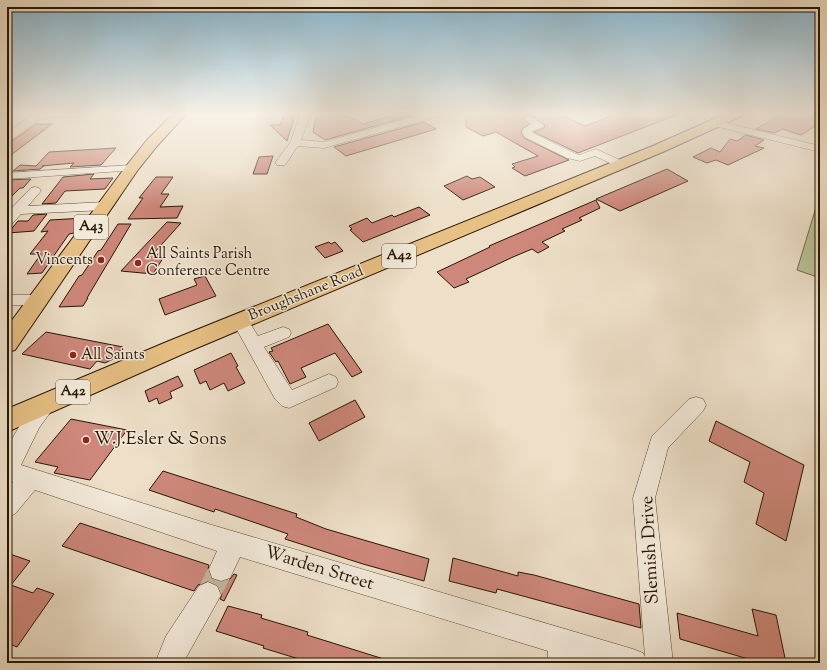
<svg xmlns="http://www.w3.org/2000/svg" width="827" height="670" font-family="'Sorts Mill Goudy',serif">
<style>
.green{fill:#b8c296;stroke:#706c4c}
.building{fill:#ce877b;stroke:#271601}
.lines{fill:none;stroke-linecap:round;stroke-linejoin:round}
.minor-tunnel{stroke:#c5b7a0;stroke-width:24;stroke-dasharray:24 12;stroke-linecap:butt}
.minor-casing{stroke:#584833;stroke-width:1}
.primary-casing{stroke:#271601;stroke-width:2}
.minor{fill:#f3eadb;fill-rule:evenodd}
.primary{fill:#e6c084;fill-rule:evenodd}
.poi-dot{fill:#8f2418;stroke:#f3eadb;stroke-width:1.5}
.labels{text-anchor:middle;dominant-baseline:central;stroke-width:3;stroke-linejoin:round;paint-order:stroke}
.shield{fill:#f3eadb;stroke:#645642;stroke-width:1}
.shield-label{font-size:14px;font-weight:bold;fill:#271601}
.poi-label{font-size:15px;fill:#271601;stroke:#f3eadb;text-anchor:start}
.street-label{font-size:15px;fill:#271601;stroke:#f3eadb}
.near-poi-label{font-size:18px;fill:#271601;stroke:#f3eadb;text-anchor:start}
.near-street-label{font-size:18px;fill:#271601;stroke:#f3eadb}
</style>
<rect width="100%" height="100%" fill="#eddfc8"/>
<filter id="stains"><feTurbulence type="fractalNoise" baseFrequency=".005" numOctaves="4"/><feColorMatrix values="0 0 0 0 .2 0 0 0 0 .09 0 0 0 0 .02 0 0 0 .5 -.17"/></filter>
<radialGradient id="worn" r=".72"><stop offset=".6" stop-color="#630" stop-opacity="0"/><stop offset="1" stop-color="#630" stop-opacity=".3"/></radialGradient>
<path class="green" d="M820,194V278L797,270Z"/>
<g class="building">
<path d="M325,113H336L357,120L363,124L401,113H411L414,115L325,140L313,132L316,117Z"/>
<path d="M465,113H557L585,126L619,113L679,114L578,153L534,132L544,128L545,125L528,114L522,118L529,124L522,129L521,133L524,138L569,160L525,176L512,168L515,167L512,164L538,156L496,132L483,136L466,127Z"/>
<path d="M783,113H820V123L801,135L782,129L775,133L756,129Z"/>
<path d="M284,115H295L287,141L270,125H280Z"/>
<path d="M424,122L436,129L346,156L334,147Z"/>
<path d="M36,124H52L7,158V142L12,141Z"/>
<path d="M746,135L764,140L755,146L764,148L728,165L716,160L707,163L693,157L711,148L720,152L730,139L737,141Z"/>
<path d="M116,148L101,165L70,167L74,163L42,166H44L40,169L13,171L20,165L36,166L49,152Z"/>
<path d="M273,156L267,174H253L259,157Z"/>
<path d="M667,169L688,181L620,211L596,199Z"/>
<path d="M94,174L90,179L113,178L105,189L65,191L56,203L42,204L63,177Z"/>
<path d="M467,176L472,179L480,177L495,187L463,200L444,186Z"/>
<path d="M156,177H173L161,194H169L160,207L183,206L177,218L128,219L143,198H139Z"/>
<path d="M31,179L23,188H20L7,201V180Z"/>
<path d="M596,200L600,208L579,218L582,220L562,229L565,231L542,242L549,247L538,253L532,249L513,257L466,279L469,282L454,288L437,272L490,247L489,246Z"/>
<path d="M419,207L430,215L363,242L350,230L352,229L349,226L367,218L372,223L392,215L394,217Z"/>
<path d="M47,214L34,231L8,233L18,221H28L33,215Z"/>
<path d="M85,218L74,233L69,234L42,273L27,274L41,254H30L48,231L41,232L50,220Z"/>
<path d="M167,222L181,223L153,254L165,255L153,274L121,271Z"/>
<path d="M118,224H131L87,298H88L83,306L59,307L79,276L82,275L98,251L101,250Z"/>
<path d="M329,242L331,244L335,242L343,251L325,258L315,247Z"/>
<path d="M205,276L216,296L165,315L159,299L197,285L194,279Z"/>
<path d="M328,324L362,372L352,377L335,353L301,368L306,377L290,384L278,361L276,362L269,352L273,351L271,348Z"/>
<path d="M46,332L123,347L113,359L105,363L97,361L90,369L22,354Z"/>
<path d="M231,353L238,366L236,367L245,383L228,391L224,383L210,390L206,381L200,384L194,370Z"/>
<path d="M178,376L183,386L170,392L172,398L159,404L157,398L149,402L145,391Z"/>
<path d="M355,400L365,417L319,441L309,423Z"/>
<path d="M71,419L127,430L90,480L54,473L58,467L35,462Z"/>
<path d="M716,421L804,465L786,541L756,524L764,493L744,482L750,462L709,441Z"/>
<path d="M163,471L297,514L296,517L326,529L429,559L424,581L363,564L285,539L288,534L215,509L214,512L149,490Z"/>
<path d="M80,523L209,565L208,569L211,578L221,582L230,579L234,574L237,575L224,601L220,599L222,594L218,585L209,581L198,585L194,591L182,587L62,546Z"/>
<path d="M7,553L30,561L11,585L33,593L37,588L54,594L17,647L7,643Z"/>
<path d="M453,558L518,576V572L534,575L639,604L641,628L497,589L496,593L449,581Z"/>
<path d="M228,606L262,615L261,618L308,632L307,635L387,660V663H312L263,648L264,646L216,631Z"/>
<path d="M752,609L776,615L786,663H762L680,639L677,613L758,636Z"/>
</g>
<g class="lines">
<path class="minor-tunnel" d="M208,595L221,569"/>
<g class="minor-casing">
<g id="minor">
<path d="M7,113H15L13,115L7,116Z"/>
<path d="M32,113H81L82,114L77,117L41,118L11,140L7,141V133L33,114Z"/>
<path d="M301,113H311L301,140L324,142L428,113H445L443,115L324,148L298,146L285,165H277L275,163L290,143Z"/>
<path d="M529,115L544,125L543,127L532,131L533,133L574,153L579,155L596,149L624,162L626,164L624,166H616L595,156L580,161L567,158L525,137L522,132L523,129L532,124L524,118Z"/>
<path d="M718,121L820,146V152L715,126L713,124Z"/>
<path d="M132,165L136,166L138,168L136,170L7,179V173Z"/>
<path d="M35,187L39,188L41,191L28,206L105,202L109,203L111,206L109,209L105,210L21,214L12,224L7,225V213L31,188Z"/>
<path d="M7,295H40L46,296L48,300L46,304L40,305H7Z"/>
<path d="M240,315L246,317L258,336L283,327L289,329L291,333L289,337L264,347L292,390L329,374L336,377L338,382L336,387L289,408L282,406L275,399L232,321L234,317Z"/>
<path d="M47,395L54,397L57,403L39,428L21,465L212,525L633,649L643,653L645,657L633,498L652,436L689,399L696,397L703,399L706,405L703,411L668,448L655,498L673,663H587L575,659V663H547L548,651L240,557L230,578L221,581L212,578L209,569L217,551L35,490L15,514L7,517V489L13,482L7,480V448L25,416L40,397Z"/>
<path d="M208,582L217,586L221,595L183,663H155L166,636L199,586Z"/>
</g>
</g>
<g class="primary-casing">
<g id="primary">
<path d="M174,113H187L157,146L137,171L15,350L7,352V327L127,165L147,140Z"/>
<path d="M727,113H744L742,116L665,151L185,353L7,432V409L169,341L655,145Z"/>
</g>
</g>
<use href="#minor" class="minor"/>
<use href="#primary" class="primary"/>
</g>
<linearGradient id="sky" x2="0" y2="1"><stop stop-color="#88b8d2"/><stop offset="0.55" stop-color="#f7f1e6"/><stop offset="1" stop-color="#f7f1e6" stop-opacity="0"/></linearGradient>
<rect width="827" height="207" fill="url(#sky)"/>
<g class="poi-dot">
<circle cx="101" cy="260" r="4"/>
<circle cx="138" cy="263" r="4"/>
<circle cx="73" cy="355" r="4"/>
<circle cx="86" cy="440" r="4"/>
</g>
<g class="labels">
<g class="shield">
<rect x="74" y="215" width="34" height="24" rx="3"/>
<rect x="382" y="244" width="34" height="24" rx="3"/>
<rect x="56" y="380" width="34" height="24" rx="3"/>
</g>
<g class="shield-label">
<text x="91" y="227">A43</text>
<text x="399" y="256">A42</text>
<text x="73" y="392">A42</text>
</g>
<g class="poi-label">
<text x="146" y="254">All Saints Parish<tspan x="146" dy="17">Conference Centre</tspan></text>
<text x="93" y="260" text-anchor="end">Vincents</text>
<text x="81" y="355">All Saints</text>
</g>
<g class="street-label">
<text transform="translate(306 294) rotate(-22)">Broughshane Road</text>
</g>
<g class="near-poi-label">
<text x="94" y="440">W.J.Esler &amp; Sons</text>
</g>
<g class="near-street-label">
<text transform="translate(651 550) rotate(-93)">Slemish Drive</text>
<text transform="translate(319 569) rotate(17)">Warden Street</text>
</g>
</g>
<rect width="827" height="670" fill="none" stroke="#eddfc8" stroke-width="24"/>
<rect x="8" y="8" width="811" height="654" fill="none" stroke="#271601" stroke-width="2"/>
<rect x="12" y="12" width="803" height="646" fill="none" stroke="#271601"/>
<rect width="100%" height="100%" filter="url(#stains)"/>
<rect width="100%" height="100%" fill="url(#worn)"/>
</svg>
